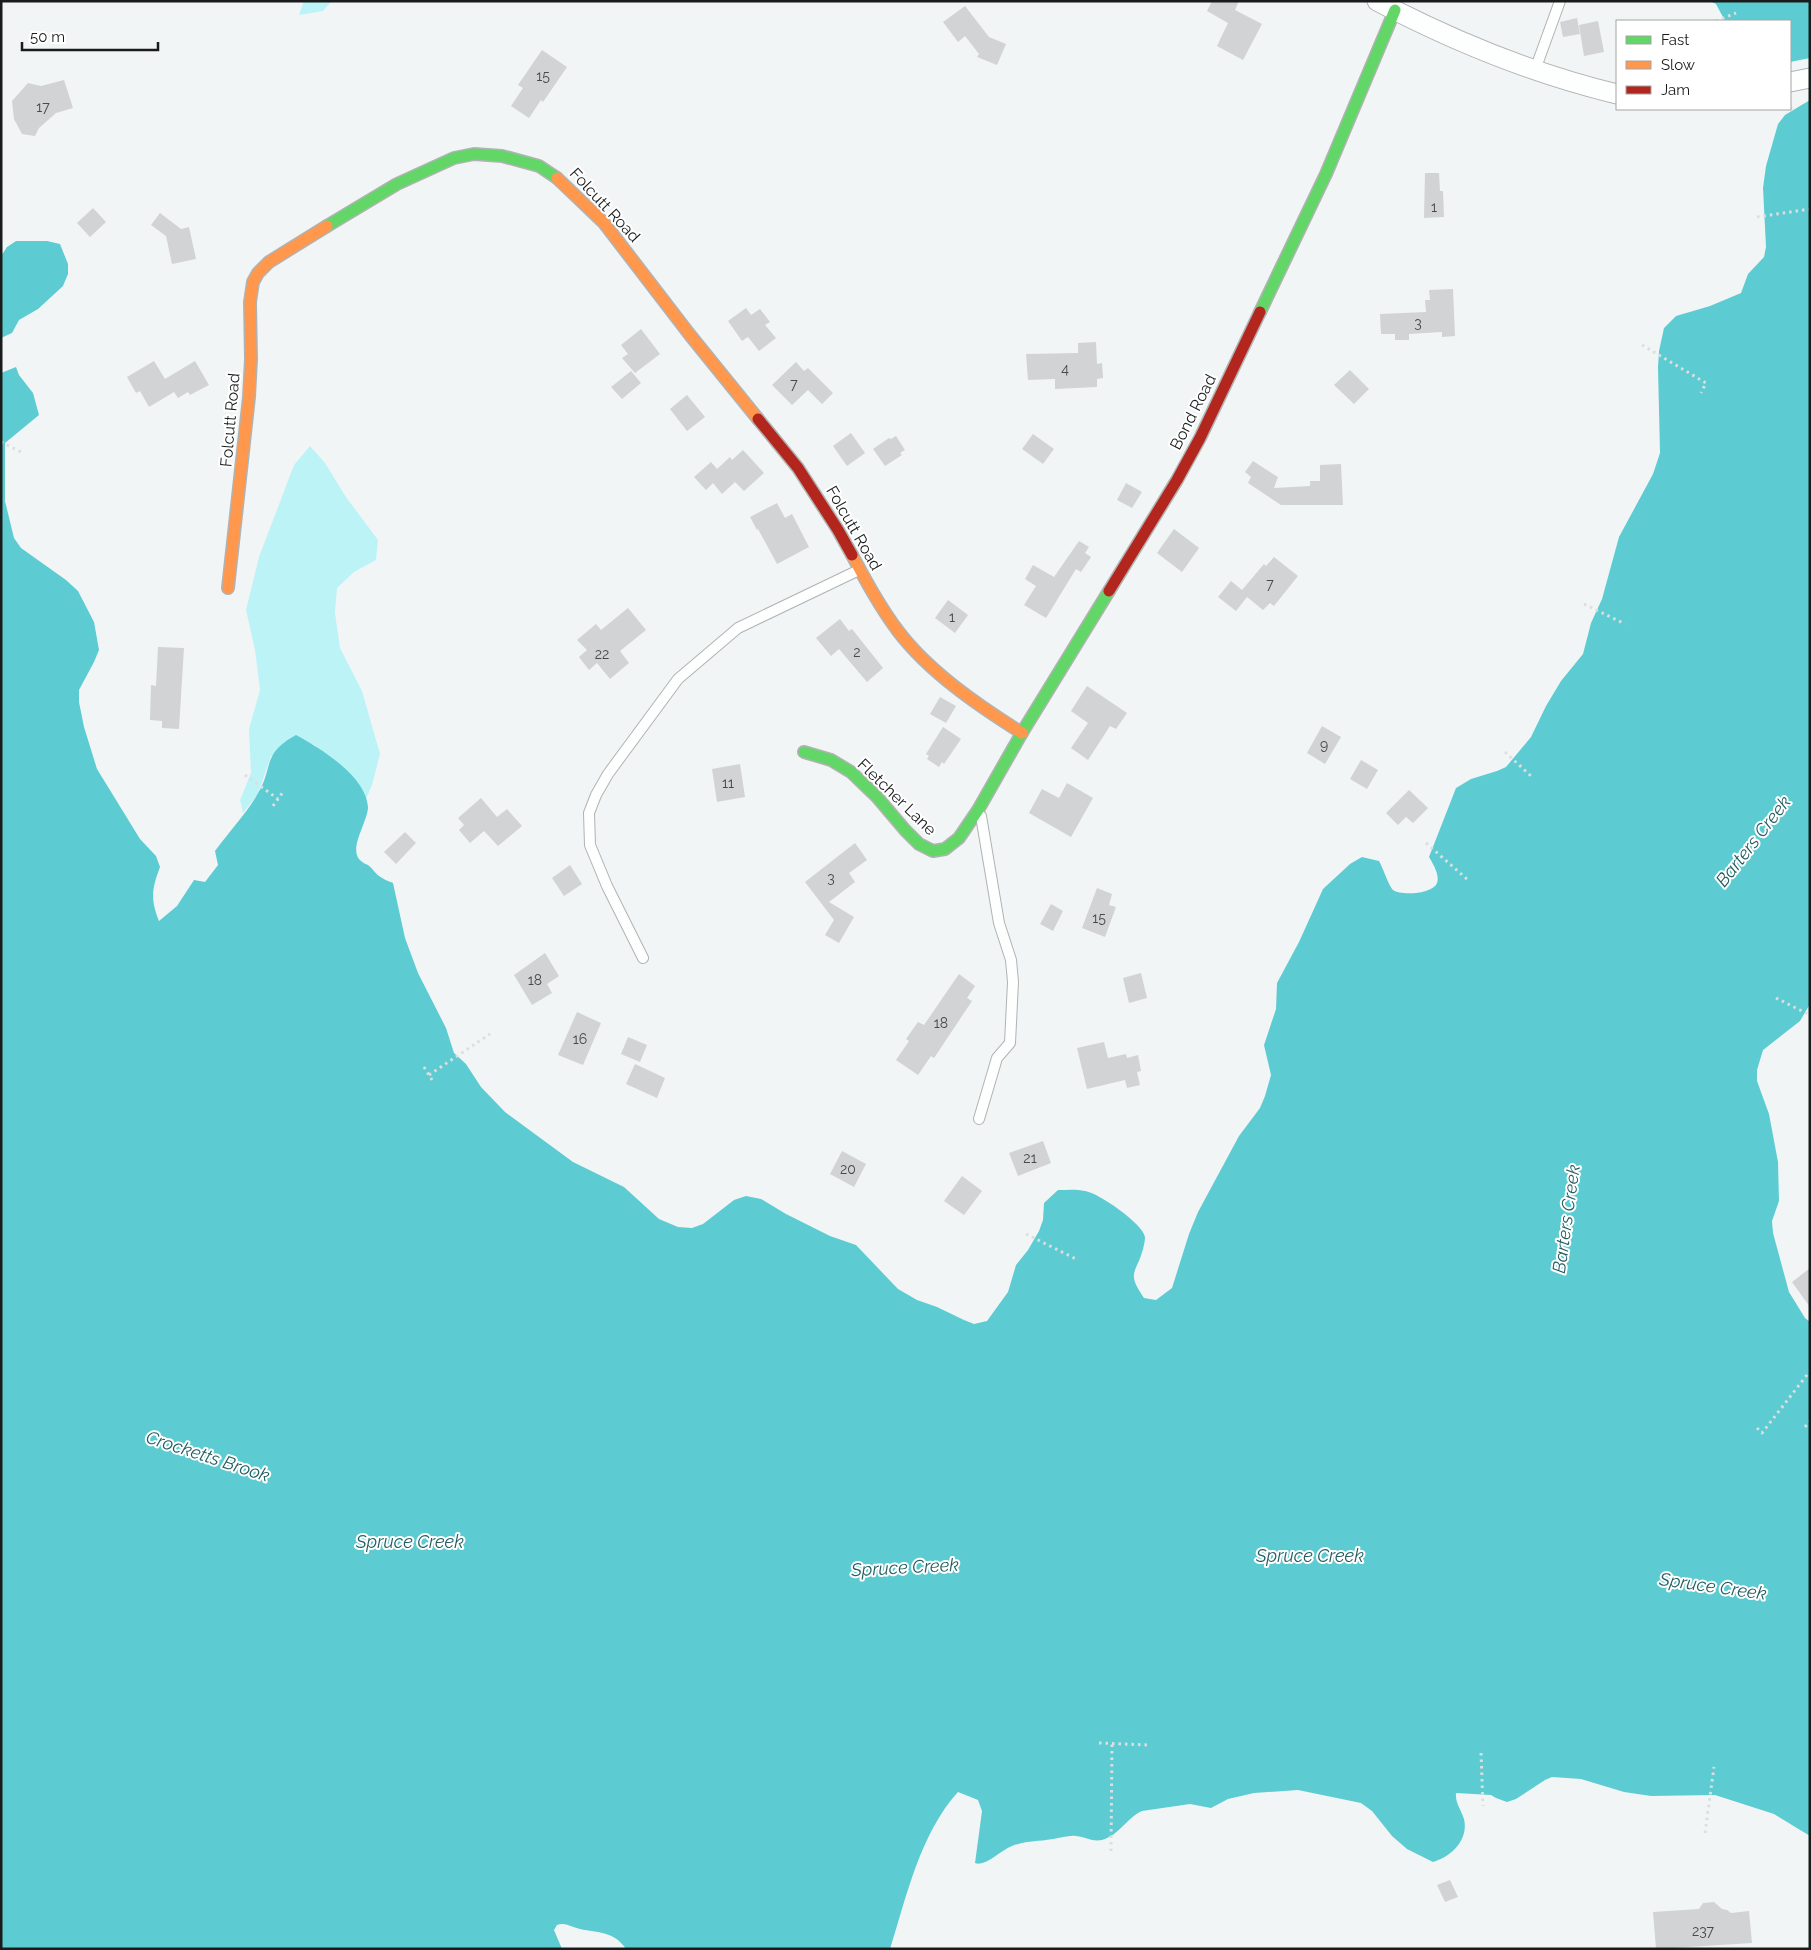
<svg xmlns="http://www.w3.org/2000/svg" width="1811" height="1950" font-family="Raleway,sans-serif">
<style>
.green{fill:#bcf3f7}
.water{fill:#5cccd2}
.building{fill:#d1d3d4}
.lines{fill:none;stroke-linecap:round;stroke-linejoin:round}
.lane-casing{stroke:#b1b3b3;stroke-width:12}
.street-casing{stroke:#b1b3b3;stroke-width:21}
.fast-casing{stroke:#b1b3b3;stroke-width:14}
.slow-casing{stroke:#b1b3b3;stroke-width:14}
.jam-casing{stroke:#b1b3b3;stroke-width:14}
.path{stroke:#dddede;stroke-width:3;stroke-dasharray:2.5 4;stroke-linecap:butt}
.lane{stroke:#fdfefe;stroke-width:10}
.street{stroke:#fdfefe;stroke-width:19}
.fast{stroke:#63d668;stroke-width:11}
.slow{stroke:#ff974d;stroke-width:11}
.jam{stroke:#b3261e;stroke-width:11}
.labels{text-anchor:middle;dominant-baseline:central;stroke-width:4;stroke-linejoin:round;paint-order:stroke}
.number-label{font-size:14px;fill:#484a4a}
.street-label{font-size:16px;fill:#1a1c1c;stroke:#fff}
.water-label{font-size:18px;font-style:italic;fill:#245e61;stroke:#fff}
</style>
<rect width="100%" height="100%" fill="#f2f5f6"/>
<g class="green">
<path d="M304,1H332L323,11L299,15Z"/>
<path d="M310,446L325,463L346,497L378,540L376,560L354,572L337,588L335,613L340,648L362,691L380,754L372,785L366,799C353,775 335,760 313,744L271,756L258,794L243,813L240,800L251,773L249,729L260,690L255,650L246,610L259,557L294,465Z"/>
</g>
<g class="water">
<path d="M1710,1H1810V58L1790,62V21H1725L1716,4Z"/>
<path d="M1810,100V1004L1800,1021L1763,1050L1757,1070V1081L1769,1114L1778,1162L1779,1201L1772,1221L1773,1233L1789,1292L1805,1318L1810,1322V1836L1774,1814L1715,1795L1651,1796L1624,1792L1581,1779L1552,1777L1545,1780L1516,1799L1507,1802L1496,1798L1491,1795L1456,1793C1455,1803 1461,1809 1464,1819C1469,1840 1451,1857 1433,1862L1407,1849L1392,1836L1372,1811L1361,1803L1298,1790L1254,1793L1228,1799L1211,1808L1190,1804L1142,1811C1128,1817 1118,1836 1102,1840C1092,1842 1086,1837 1076,1836C1069,1835 1061,1838 1053,1839C1036,1842 1029,1840 1012,1846C999,1851 986,1867 975,1863L982,1811L978,1800L958,1792C920,1834 907,1895 890,1949H626C614,1931 598,1933 580,1929C571,1927 565,1922 557,1925L554,1930L562,1949H1V373L16,367L19,375L33,393L39,415L5,443V501L14,538L21,548L66,580L78,591L94,622L99,650L94,662L79,690V702L84,727L97,769L140,839L156,856L160,867C152,889 150,898 159,921L177,906L194,880L205,882L218,865L215,851C228,833 245,815 257,795C274,768 261,754 296,735C320,748 366,776 368,807C368,822 347,850 361,861C363,863 366,864 368,865C372,868 375,873 379,876C383,879 388,881 393,883L405,938L418,973L446,1028L454,1053L466,1064L481,1087L505,1112L573,1162L624,1187L659,1219L678,1227L692,1228L703,1224L734,1200L746,1196L761,1199L786,1214L830,1236L856,1245L898,1289L917,1300L937,1307L964,1320L974,1324L987,1321L1008,1292L1016,1265L1028,1250L1039,1231L1043,1220L1044,1203L1058,1190C1067,1190 1076,1189 1085,1191C1099,1193 1143,1224 1145,1237C1145,1241 1144,1245 1143,1249C1136,1275 1126,1271 1144,1298L1156,1300L1172,1288L1189,1234L1198,1212L1239,1136L1260,1108L1265,1096L1271,1075L1264,1045L1276,1009L1277,983L1299,942L1323,889L1350,864L1362,857L1379,861C1383,868 1389,886 1393,890C1401,896 1433,894 1437,883C1440,875 1433,864 1429,857L1456,788L1471,779L1497,771L1506,767L1531,737L1546,706L1561,681L1583,654L1591,623L1602,599L1619,537L1653,474L1660,453L1658,367L1659,351L1664,328L1676,316L1710,306L1741,293L1748,274L1764,257L1766,247L1763,188L1766,166L1778,124L1785,115Z"/>
<path d="M16,241H47L60,244L68,264V274L63,286L38,309L19,320L12,333L1,338V256L7,247Z"/>
</g>
<g class="building">
<path d="M1212,1H1239L1235,10L1262,24L1243,60L1217,46L1228,23L1207,11Z"/>
<path d="M965,6L989,37L1006,44L997,65L977,57L979,54L965,36L958,42L943,22Z"/>
<path d="M1577,18L1580,34L1563,37L1560,22Z"/>
<path d="M1598,21L1604,52L1584,56L1579,25Z"/>
<path d="M542,50L567,67L543,102L541,100L529,118L511,106L523,88L518,85Z"/>
<path d="M64,80L73,108L56,113L39,128L35,136L22,134L14,119L12,101L28,83L41,86Z"/>
<path d="M1425,173H1439L1440,191H1443L1444,217L1424,218Z"/>
<path d="M93,208L106,222L90,237L77,223Z"/>
<path d="M160,213L181,229L189,227L196,259L172,264L166,236L151,225Z"/>
<path d="M1453,289L1455,336L1442,337V332L1409,334V340H1395V334H1381L1380,314L1426,312L1425,300H1430L1429,290Z"/>
<path d="M746,308L751,315L760,309L770,322L765,325L776,338L759,351L748,337L742,341L728,321Z"/>
<path d="M641,329L660,354L635,373L622,358L628,354L621,345Z"/>
<path d="M1096,342L1097,364L1102,363L1103,378L1097,379V387L1055,389V379L1028,380L1026,354L1078,353V343Z"/>
<path d="M154,361L165,379L195,361L209,385L190,395L188,392L178,398L174,392L149,407L140,391L136,393L127,377Z"/>
<path d="M796,362L804,371L808,368L833,393L822,404L808,390L792,405L772,385Z"/>
<path d="M1350,370L1369,389L1354,404L1334,385Z"/>
<path d="M631,371L641,383L622,399L611,387Z"/>
<path d="M687,395L705,417L687,431L670,409Z"/>
<path d="M851,433L865,453L847,466L833,446Z"/>
<path d="M1033,434L1054,449L1043,464L1022,449Z"/>
<path d="M896,436L905,450L900,453L902,455L885,466L873,449L889,438L891,439Z"/>
<path d="M743,450L764,473L744,491L735,482L722,494L713,483L706,490L694,477L711,462L717,469L730,457L732,460Z"/>
<path d="M1253,461L1278,477L1274,488L1310,486V481H1320V465L1341,464L1343,505H1281L1248,483L1251,477L1245,472Z"/>
<path d="M1126,483L1142,492L1132,508L1117,500Z"/>
<path d="M777,503L785,518L792,514L809,547L777,564L758,529L757,530L750,517Z"/>
<path d="M1174,529L1199,548L1182,572L1157,553Z"/>
<path d="M1079,541L1089,547L1085,553L1091,557L1081,572L1076,569L1046,618L1024,605L1036,586L1025,579L1033,565L1054,577Z"/>
<path d="M1274,557L1298,576L1274,606L1270,603L1263,610L1247,597L1236,611L1218,597L1231,581L1242,590L1264,564L1266,566Z"/>
<path d="M948,600L968,615L955,633L935,618Z"/>
<path d="M628,608L646,630L620,651L629,663L610,679L597,663L589,670L579,657L587,650L577,640L596,624L601,630Z"/>
<path d="M840,619L849,631L852,629L883,668L867,682L839,649L831,656L816,638Z"/>
<path d="M158,647L184,648L179,729L162,728V721L150,720L151,685L156,686Z"/>
<path d="M1087,686L1127,713L1116,729L1110,726L1088,760L1071,748L1088,723L1071,711Z"/>
<path d="M940,697L956,706L946,723L930,714Z"/>
<path d="M1322,726L1341,737L1325,764L1307,753Z"/>
<path d="M943,727L961,739L944,764L942,762L939,767L927,759L929,756L926,754Z"/>
<path d="M1361,760L1378,770L1367,789L1350,779Z"/>
<path d="M740,764L745,797L717,802L712,769Z"/>
<path d="M1067,783L1093,798L1071,837L1029,813L1042,789L1059,798Z"/>
<path d="M1409,790L1428,808L1413,823L1406,817L1398,825L1386,813Z"/>
<path d="M481,798L497,817L507,809L522,826L498,846L484,831L470,843L459,830L464,825L458,818Z"/>
<path d="M405,832L416,843L396,864L384,852Z"/>
<path d="M855,843L867,860L849,873L855,882L829,902L854,917L839,943L825,935L834,920L805,882Z"/>
<path d="M570,865L582,884L564,896L552,878Z"/>
<path d="M1097,888L1112,894L1109,905L1116,907L1105,937L1082,928Z"/>
<path d="M1051,904L1063,911L1053,931L1040,924Z"/>
<path d="M545,953L559,976L547,984L552,993L532,1005L514,975Z"/>
<path d="M1141,973L1147,998L1129,1003L1123,978Z"/>
<path d="M959,974L975,986L967,998L972,1001L934,1058L931,1056L918,1075L896,1060L909,1041L906,1039L918,1022L924,1025Z"/>
<path d="M577,1012L601,1023L583,1065L558,1055Z"/>
<path d="M628,1037L647,1045L640,1062L621,1054Z"/>
<path d="M1104,1042L1108,1058L1126,1054L1127,1058L1138,1055L1141,1071L1137,1072L1140,1085L1127,1088L1125,1080L1087,1089L1077,1048Z"/>
<path d="M635,1064L665,1078L657,1098L626,1084Z"/>
<path d="M1043,1141L1051,1163L1018,1176L1009,1153Z"/>
<path d="M842,1151L866,1164L854,1187L830,1174Z"/>
<path d="M962,1176L982,1191L964,1215L944,1201Z"/>
<path d="M1810,1268V1307L1792,1282Z"/>
<path d="M1450,1880L1458,1897L1445,1902L1437,1885Z"/>
<path d="M1714,1902L1722,1909L1727,1910L1731,1913L1749,1911L1752,1943L1656,1949L1653,1912L1699,1909L1703,1903Z"/>
</g>
<g class="lines">
<g class="lane-casing">
<g id="lane">
<path d="M1535,70L1560,1"/>
<path d="M643,958L607,886L590,845L589,813L596,795L608,774L678,679L738,628L859,570"/>
<path d="M979,1119L997,1058L1010,1043L1013,982L1011,960L999,923L981,816"/>
</g>
</g>
<g class="street-casing">
<g id="street">
<path d="M1377,1C1453,41 1534,74 1617,94"/>
<path d="M1790,82L1810,78"/>
</g>
</g>
<g class="fast-casing">
<g id="fast">
<path d="M327,226L397,184L454,158L474,154L502,156L539,166L557,178"/>
<path d="M1260,312L1326,174L1395,10"/>
<path d="M804,752L831,760L851,772L877,797L905,830L919,844L933,851L945,849L959,838L978,810L1023,731L1109,591"/>
</g>
</g>
<g class="slow-casing">
<g id="slow">
<path d="M557,178L604,223L690,335L758,419"/>
<path d="M852,555C866,581 880,607 898,631C929,672 979,706 1022,733"/>
<path d="M228,588L249,397L251,359L250,302L253,282L258,273L269,262L327,226"/>
</g>
</g>
<g class="jam-casing">
<g id="jam">
<path d="M758,419L798,468L838,530L852,555"/>
<path d="M1109,591L1177,480L1200,438L1260,312"/>
</g>
</g>
<g class="path">
<path d="M1716,21L1736,13"/>
<path d="M1790,108H1795"/>
<path d="M1757,217L1810,209"/>
<path d="M1642,345L1706,383L1701,393"/>
<path d="M1,442L21,452"/>
<path d="M1584,604L1625,624"/>
<path d="M1505,752L1531,776"/>
<path d="M245,775L278,799"/>
<path d="M273,806L283,792"/>
<path d="M1426,843L1468,880"/>
<path d="M1776,998L1810,1015"/>
<path d="M424,1067L432,1080"/>
<path d="M429,1075L490,1034"/>
<path d="M1026,1234L1076,1259"/>
<path d="M1805,1427L1810,1421"/>
<path d="M1757,1428L1762,1433L1810,1371"/>
<path d="M1099,1743L1148,1745"/>
<path d="M1481,1753L1483,1806"/>
<path d="M1705,1833L1714,1767"/>
<path d="M1111,1851L1112,1744"/>
</g>
<use href="#lane" class="lane"/>
<use href="#street" class="street"/>
<use href="#fast" class="fast"/>
<use href="#slow" class="slow"/>
<use href="#jam" class="jam"/>
</g>
<g class="labels">
<g class="number-label">
<text x="543" y="76">15</text>
<text x="43" y="107">17</text>
<text x="1434" y="207">1</text>
<text x="1418" y="323">3</text>
<text x="1065" y="369">4</text>
<text x="794" y="384">7</text>
<text x="1270" y="584">7</text>
<text x="952" y="617">1</text>
<text x="857" y="652">2</text>
<text x="602" y="654">22</text>
<text x="1324" y="745">9</text>
<text x="728" y="783">11</text>
<text x="831" y="878">3</text>
<text x="1099" y="918">15</text>
<text x="535" y="980">18</text>
<text x="941" y="1023">18</text>
<text x="580" y="1039">16</text>
<text x="1030" y="1158">21</text>
<text x="848" y="1169">20</text>
<text x="1703" y="1931">237</text>
</g>
<g class="street-label">
<text transform="translate(605 205) rotate(47)">Folcutt Road</text>
<text transform="translate(1193 412) rotate(-63)">Bond Road</text>
<text transform="translate(230 420) rotate(-85)">Folcutt Road</text>
<text transform="translate(854 528) rotate(60)">Folcutt Road</text>
<text transform="translate(897 797) rotate(44)">Fletcher Lane</text>
</g>
<g class="water-label">
<text transform="translate(1753 841) rotate(-52)">Barters Creek</text>
<text transform="translate(1566 1219) rotate(-82)">Barters Creek</text>
<text transform="translate(208 1456) rotate(18)">Crocketts Brook</text>
<text x="410" y="1541">Spruce Creek</text>
<text x="1310" y="1555">Spruce Creek</text>
<text transform="translate(905 1567) rotate(-3)">Spruce Creek</text>
<text transform="translate(1713 1586) rotate(8)">Spruce Creek</text>
</g>
</g>
<rect width="1811" height="1950" fill="none" stroke="#1a1c1c" stroke-width="5"/>
<rect x="1616" y="20" width="175" height="90" fill="#ffffff" stroke="#a3a4a4"/>
<rect x="1626" y="36" width="25" height="8" fill="#63d668" stroke="#a3a4a4"/>
<text x="1661" y="45" font-size="15" fill="#1a1c1c">Fast</text>
<rect x="1626" y="61" width="25" height="8" fill="#ff974d" stroke="#a3a4a4"/>
<text x="1661" y="70" font-size="15" fill="#1a1c1c">Slow</text>
<rect x="1626" y="86" width="25" height="8" fill="#b3261e" stroke="#a3a4a4"/>
<text x="1661" y="95" font-size="15" fill="#1a1c1c">Jam</text>
<path d="M22 42v8h136v-8" fill="none" stroke="#1a1c1c" stroke-width="2.5"/>
<text x="30" y="42" font-size="15" fill="#1a1c1c" stroke="#ffffff" stroke-width="4" paint-order="stroke">50 m</text>
</svg>
